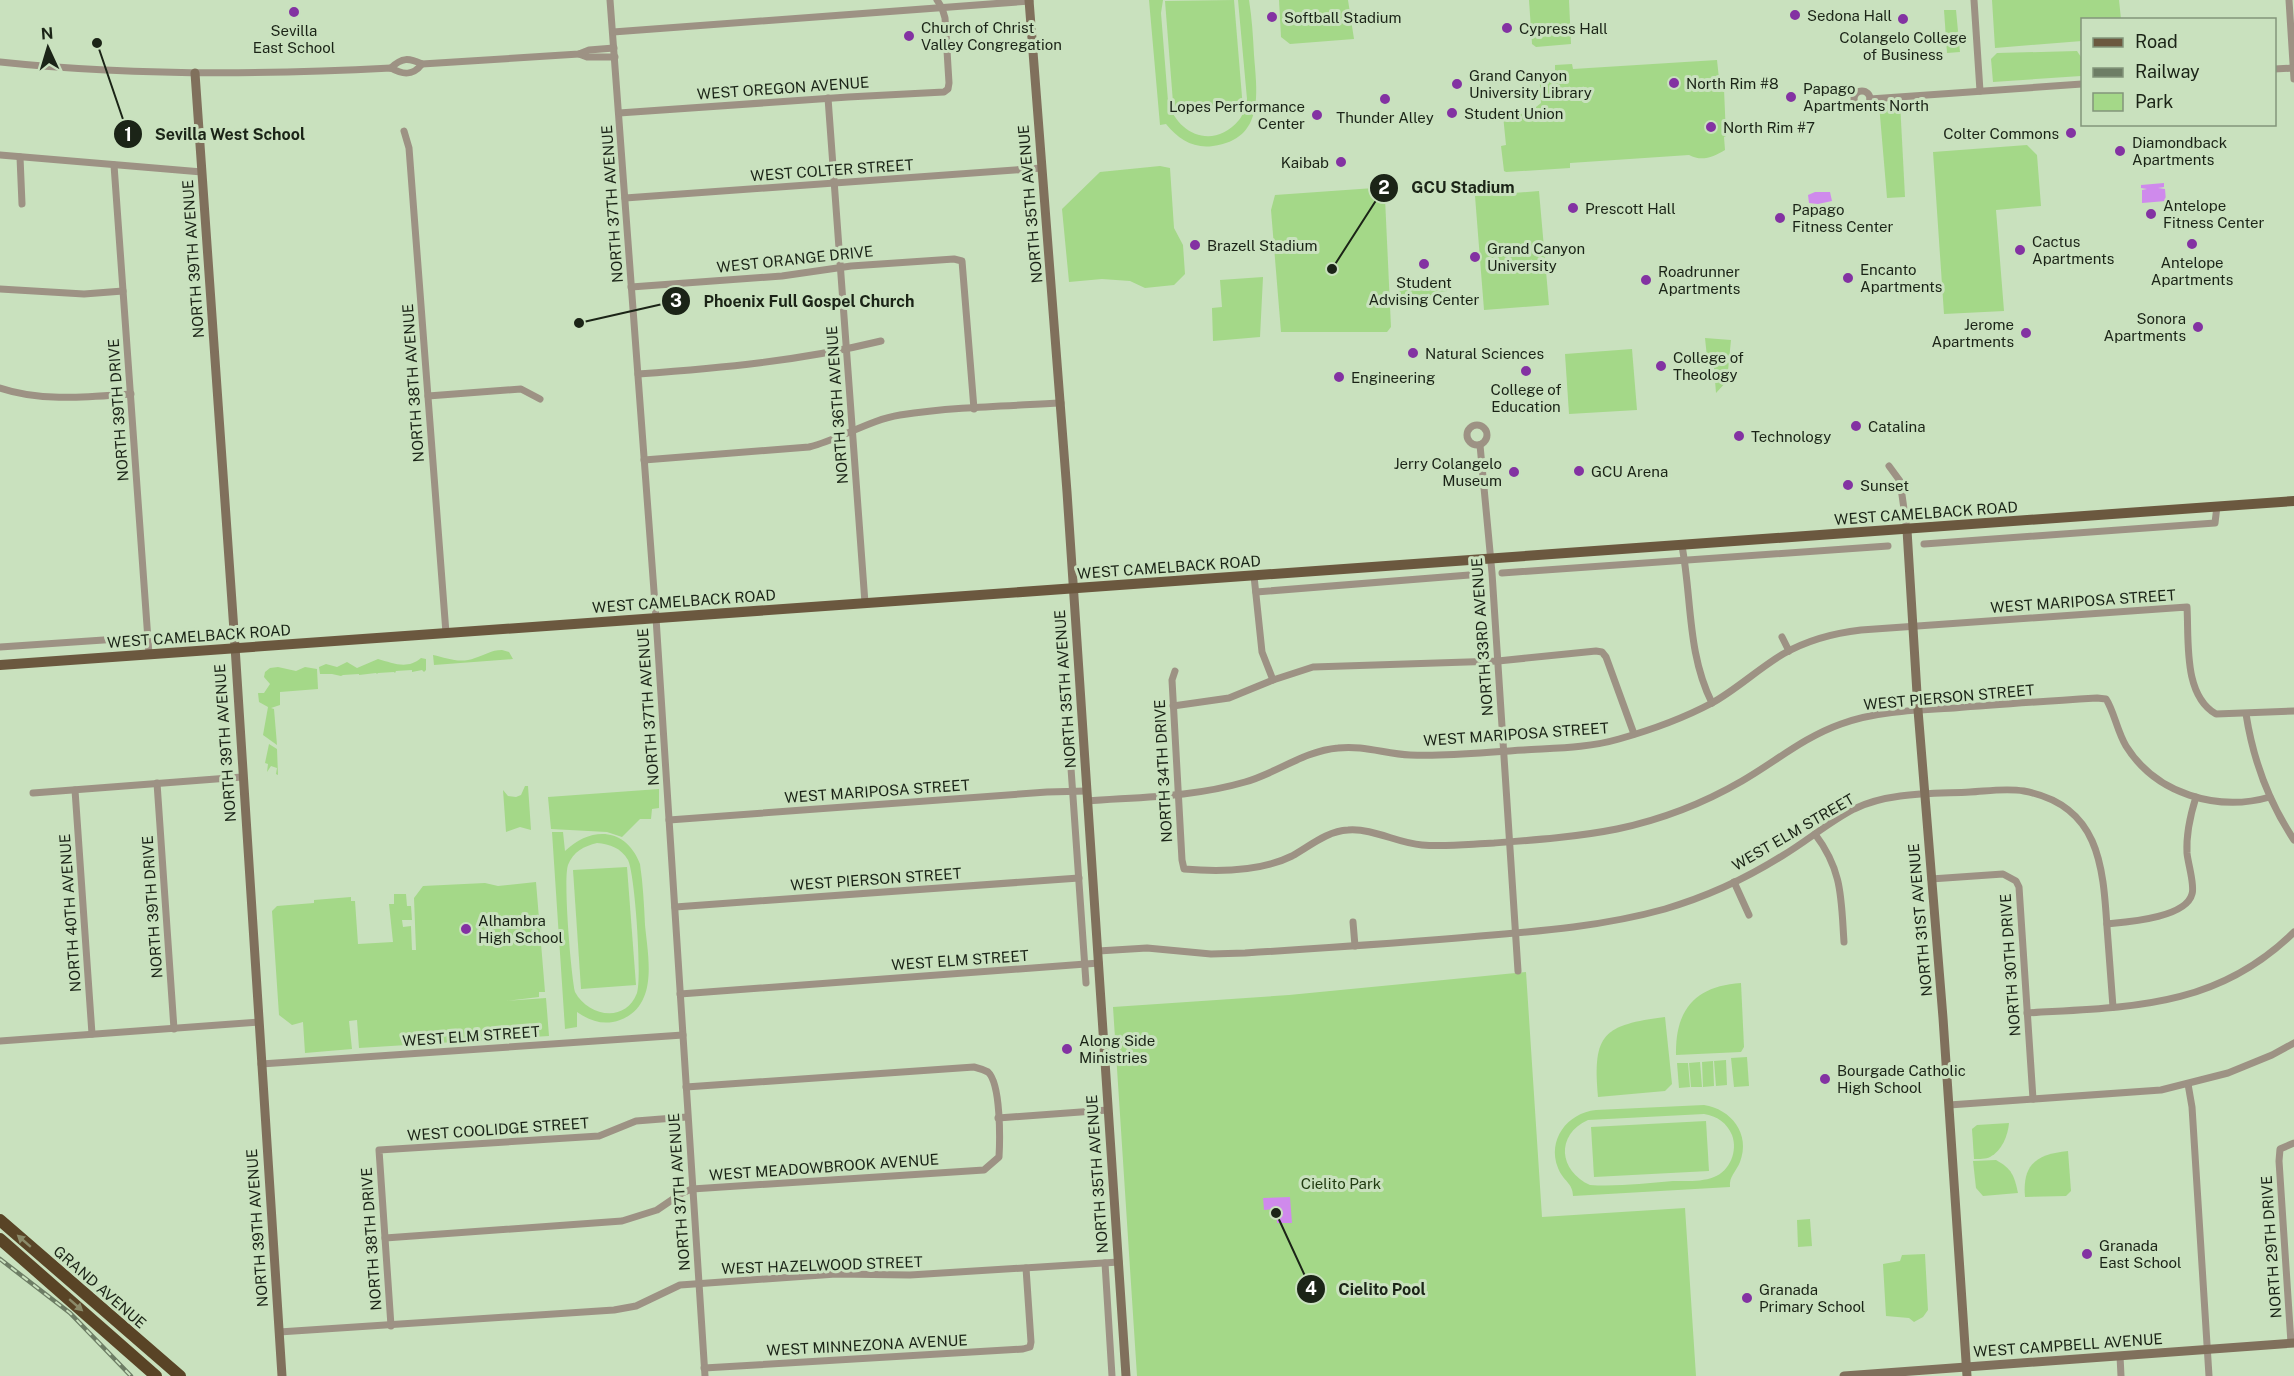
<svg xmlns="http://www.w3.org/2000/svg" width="2294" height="1376" font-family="'Public Sans',sans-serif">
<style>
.green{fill:#a4d888;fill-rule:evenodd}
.water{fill:#cf8aec}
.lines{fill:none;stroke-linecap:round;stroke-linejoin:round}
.street{stroke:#9d9284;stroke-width:7}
.secondary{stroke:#80705c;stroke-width:9}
.primary{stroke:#6b583f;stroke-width:10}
.highway{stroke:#594426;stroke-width:12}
.rail-casing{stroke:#6d7d65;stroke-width:4.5}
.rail{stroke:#c9e1be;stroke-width:2;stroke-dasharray:7;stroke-linecap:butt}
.oneway{fill:#8b8b6a}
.poi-dot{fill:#8332a2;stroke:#c9e1be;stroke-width:2}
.labels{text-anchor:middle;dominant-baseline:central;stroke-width:6;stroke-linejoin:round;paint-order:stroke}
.poi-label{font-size:15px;fill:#1b2417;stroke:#c9e1be;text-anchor:start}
.street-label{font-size:15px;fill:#1b2417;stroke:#c9e1be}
.park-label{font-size:15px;fill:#213b11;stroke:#c9e1be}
.leader{fill:none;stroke:#1b2417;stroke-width:2}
.callout-dot{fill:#1b2417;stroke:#c9e1be;stroke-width:2}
.mark-label{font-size:18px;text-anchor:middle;font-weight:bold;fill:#fff}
.callout-label{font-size:16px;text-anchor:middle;font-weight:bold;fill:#1b2417;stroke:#c9e1be;stroke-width:6;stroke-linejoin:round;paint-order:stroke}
</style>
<rect width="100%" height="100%" fill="#c9e1be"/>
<g class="green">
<path d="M1149,0H1163L1161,13L1168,101C1177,135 1214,150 1239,120C1244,114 1245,106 1247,99L1238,0H1249C1252,18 1253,37 1254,55C1257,93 1265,139 1213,146C1194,149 1178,139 1166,124L1160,125Z"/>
<path d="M1234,0L1243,109L1174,115L1165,1Z"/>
<path d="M1279,0H1348L1354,39L1290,44L1281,37Z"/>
<path d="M1529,0H1569L1571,44L1536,47L1532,44Z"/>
<path d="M1992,0H2119L2121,19L2082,20V41L1995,48Z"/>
<path d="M1944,10H1956L1960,52L1947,53Z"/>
<path d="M2077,51L2081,57L2082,75L2081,76L1993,82L1991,59L1997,53Z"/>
<path d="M1717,60L1720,88L1724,89L1726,136L1724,137L1725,150C1713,157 1702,162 1689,155L1570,163V168L1506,172L1504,171L1501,146L1506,145L1503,115L1536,112V107L1541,103L1539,71L1555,70V65L1572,64L1573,69Z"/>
<path d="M1900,102L1905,197L1887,198L1879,104Z"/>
<path d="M2027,145L2037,155L2041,206L1996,210L2004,311L1944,314L1933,152Z"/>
<path d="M1160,166L1170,168L1174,228L1183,245L1185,274L1174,285L1145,288L1130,281L1102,279L1069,282L1062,209L1100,172Z"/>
<path d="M1374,188L1385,198L1391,327L1387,332H1281L1271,210L1275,195Z"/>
<path d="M1539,191L1549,305L1484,310L1475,196Z"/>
<path d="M1263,277L1260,337L1213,341L1212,308L1222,307L1220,280Z"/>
<path d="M1447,281V291L1438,292V298L1400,300L1398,284Z"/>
<path d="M1705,338L1731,340L1727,381L1716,393L1714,368L1708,367Z"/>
<path d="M1632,349L1637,410L1569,414L1565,354Z"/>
<path d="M502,650L509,652L513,659L434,665L433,655C447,658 460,664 475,658C485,655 491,650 502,650Z"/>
<path d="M421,658L426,659V670L424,672L422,670L412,672V670L396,671L395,673L394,672L378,673L377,674L376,673L359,675V674L343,675L341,676L332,674H320L319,667L326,664L337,667L347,662L357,668L378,659C393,663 407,670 421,658Z"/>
<path d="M278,667L296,671L305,667L317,669L318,689L280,692V705L271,708L274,709L277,745L263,735L268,707L259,702L258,693H264L270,684L264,677L265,672L270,668Z"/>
<path d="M269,744L277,749L278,775L276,774L277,768L271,766L267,772L268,764L265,763Z"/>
<path d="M525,786H528L531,830L520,827L506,832L503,790L508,796L516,797L521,795Z"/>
<path d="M659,789V808L652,809L651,819H640L622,837L607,832L551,829L548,797Z"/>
<path d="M552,832H563L565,851C591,826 626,827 640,864C643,884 644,904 645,925C648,957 659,1005 620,1020C604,1026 590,1021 577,1012V1027L565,1029ZM597,843C610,844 621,848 628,860C635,874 642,978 637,993C625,1024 588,1016 575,992C571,974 563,880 568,865C573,852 584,846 597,843Z"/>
<path d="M627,867L636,985L581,989L573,870Z"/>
<path d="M536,882L545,992H539V997L506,1001L546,998L549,1036L359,1048L357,1020L349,1021L352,1049L305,1053L303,1022L292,1025L279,1015L272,911L277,906L314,903V900L351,897V901H355L358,944L393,942L389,904H394V894H406L407,906H411L412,920H402L403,927L411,926L412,950H416L414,898L423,886L485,883L498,886Z"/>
<path d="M1526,972L1542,1217L1685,1208L1696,1376H1137L1113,1007L1289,995Z"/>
<path d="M1741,983L1744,1047L1741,1052L1676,1055C1675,1010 1695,986 1741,983Z"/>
<path d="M1665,1017L1672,1084L1665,1091L1598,1097C1592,1033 1604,1025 1665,1017Z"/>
<path d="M1747,1057L1749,1086L1734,1087L1731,1058Z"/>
<path d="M1726,1060L1727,1085L1716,1086L1714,1061Z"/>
<path d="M1713,1061L1714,1086L1703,1087L1702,1062Z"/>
<path d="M1700,1062L1702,1087H1691L1689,1063Z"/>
<path d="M1677,1063H1688L1690,1087L1679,1088Z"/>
<path d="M1704,1105C1731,1109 1751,1134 1740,1162C1736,1172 1729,1176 1730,1187L1573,1196C1573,1183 1563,1181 1558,1168C1547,1140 1567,1113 1596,1110ZM1704,1114C1717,1116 1727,1123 1732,1135C1738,1151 1730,1171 1714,1177C1702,1182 1686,1181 1673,1181C1645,1183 1617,1187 1590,1185C1559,1171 1555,1135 1588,1120Z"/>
<path d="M1706,1121L1709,1171L1594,1177L1591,1127Z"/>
<path d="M2009,1123C2008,1135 2002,1151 1990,1157C1986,1159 1979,1159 1974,1159L1972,1129L1977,1125Z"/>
<path d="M2068,1151L2071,1191L2066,1196L2025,1197C2022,1163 2038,1154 2068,1151Z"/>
<path d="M1996,1160C2012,1169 2014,1175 2018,1193L1983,1196L1976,1188L1973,1161Z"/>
<path d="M1810,1219L1812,1246L1798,1247L1797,1220Z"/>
<path d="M1925,1254L1928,1310L1923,1317L1914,1322L1909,1318L1886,1316L1883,1264L1900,1261L1902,1255Z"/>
</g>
<g class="water">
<path d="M2164,183V187L2158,188L2165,189L2166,201L2142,203V190L2147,189L2141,188V185Z"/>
<path d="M1815,192H1830L1832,201L1818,204L1809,203L1808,195Z"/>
<path d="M1290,1197L1292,1223H1277L1276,1209L1264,1210L1263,1198Z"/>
</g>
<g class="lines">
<g class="street">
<path d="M610,0L656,618L705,1376"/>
<path d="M1974,0L1980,91"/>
<path d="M2289,0L2294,79"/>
<path d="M613,32L1030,1"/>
<path d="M579,54L587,57H615"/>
<path d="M0,62C130,76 261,75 391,68C403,75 413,76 422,64"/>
<path d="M391,68C402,57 409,58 422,64L579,54L589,50L614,48"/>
<path d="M2274,69L2294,68"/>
<circle cx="1862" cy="99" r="8"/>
<path d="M828,98L865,603"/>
<path d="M1870,99L2082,84"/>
<path d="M619,113L848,97L944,92L948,89L949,83L945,18L942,8L937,0"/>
<path d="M404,131L409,148L446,633"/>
<path d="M0,155L202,172"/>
<path d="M20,157L22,204"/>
<path d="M114,165L149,654"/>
<path d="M625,198L1042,168"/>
<path d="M631,287L782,276L851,266L954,259L962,261L974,409"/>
<path d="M0,289L84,294L123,291"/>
<path d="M638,374C722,368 799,361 881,341"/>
<path d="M0,388C41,402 88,397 131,394"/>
<path d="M428,396L521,389L540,399"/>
<circle cx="1477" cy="435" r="10"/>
<path d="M1480,445L1492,573L1518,971"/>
<path d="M644,460L809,447C841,439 869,420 900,415C953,407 1008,406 1061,403"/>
<path d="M1889,466L1900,481L1907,530"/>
<path d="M1924,544L2215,523L2217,506"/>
<path d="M1682,546C1692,599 1687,653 1712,703"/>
<path d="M1502,573L1888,546"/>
<path d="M1254,576L1262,652L1273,680"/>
<path d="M1256,592L1482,574"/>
<path d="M1782,637L1789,651"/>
<path d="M0,647L148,637"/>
<path d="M1175,671L1172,680L1182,860L1184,869C1219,872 1260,872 1292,856C1310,846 1327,831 1348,830C1373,828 1397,843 1422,845C1446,847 1470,844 1494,843C1535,840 1577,837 1617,829C1660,820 1704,803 1742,781C1775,762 1804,737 1841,724C1876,711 1917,710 1954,708C2001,704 2049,701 2097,698L2106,699C2114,711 2117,731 2126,746C2156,794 2217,812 2270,797"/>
<path d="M1173,706L1229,698L1273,680L1313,667L1498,661L1596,651L1602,652L1606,657L1634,734"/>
<path d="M2246,714C2253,759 2268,801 2294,840"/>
<path d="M1070,754L1086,983"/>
<path d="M157,783L174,1029"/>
<path d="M75,790L92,1034"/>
<path d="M33,793L242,777"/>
<path d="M1087,801C1141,797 1194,797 1245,782C1277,773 1304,751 1338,748C1363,745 1386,754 1410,755C1448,757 1486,752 1524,750C1555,748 1588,748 1619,739C1651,730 1682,719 1712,703C1737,689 1758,669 1783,654C1806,641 1834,633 1861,630L2187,607C2189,641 2183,695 2216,714L2294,711"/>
<path d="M669,820L1047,792L1087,791"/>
<path d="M1815,834C1843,871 1841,899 1844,942"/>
<path d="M1931,879L2003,874L2016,881L2019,887L2033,1099"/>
<path d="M1734,882L1749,915"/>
<path d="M675,907L1079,878"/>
<path d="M1353,922L1355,946"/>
<path d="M2107,924C2127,922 2186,918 2192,894C2195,885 2188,864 2187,853C2186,833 2190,816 2196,797"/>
<path d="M1098,951L1147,948L1211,954L1245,953C1324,948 1402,943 1480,936C1543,931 1604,926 1665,909C1706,897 1747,878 1782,856C1807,841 1829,822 1854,809C1889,792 1932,794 1970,792C1988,791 2006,788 2024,791C2099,805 2103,865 2107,927C2109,954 2111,981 2113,1007"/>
<path d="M680,994L1099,963"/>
<path d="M2027,1013C2128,1007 2216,1009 2294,932"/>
<path d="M0,1041L258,1022"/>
<path d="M261,1064L683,1035"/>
<path d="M2188,1084L2192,1107L2209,1376"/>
<path d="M1949,1105L2161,1090L2228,1073L2272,1055L2294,1043"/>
<path d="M998,1118L1108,1110"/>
<path d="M385,1238L622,1221L657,1210L682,1193L692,1189L984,1170L999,1157C1000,1140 1001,1084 988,1072C984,1070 978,1068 974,1067L686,1087"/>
<path d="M1105,1263L1112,1376"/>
<path d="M391,1326L379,1150L599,1136L636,1121L687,1117"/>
<path d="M279,1332L614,1310L636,1306L680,1285L836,1274L910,1275L1119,1262"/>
<path d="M2291,1343L2279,1161L2280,1149L2294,1143"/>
<path d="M2120,1356L2121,1376"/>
<path d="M704,1368L1023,1349L1030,1347L1031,1342L1026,1268"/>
</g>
<g class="secondary">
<path d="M1029,0L1067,492L1126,1376"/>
<path d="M195,73L234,631L282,1376"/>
<path d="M1907,530L1918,710L1943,1018L1967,1376"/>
<path d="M1844,1376L2294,1343"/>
</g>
<path class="primary" d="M0,665L2294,501"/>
<g class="highway">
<path d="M0,1220L180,1376"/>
<path d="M0,1239L156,1376"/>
</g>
<g class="rail-casing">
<path id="rail" d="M0,1259L70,1313L131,1376"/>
</g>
<use href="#rail" class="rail"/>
</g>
<defs><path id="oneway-solid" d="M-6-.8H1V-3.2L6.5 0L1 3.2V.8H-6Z" transform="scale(1.5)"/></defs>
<g class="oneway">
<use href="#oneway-solid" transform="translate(24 1241) rotate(-139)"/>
<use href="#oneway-solid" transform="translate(76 1305) rotate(41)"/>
</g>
<g class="poi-dot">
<circle cx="294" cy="12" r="6"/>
<circle cx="1795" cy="15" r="6"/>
<circle cx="1272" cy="17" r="6"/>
<circle cx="1903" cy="19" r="6"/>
<circle cx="1507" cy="28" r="6"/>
<circle cx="909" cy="36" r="6"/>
<circle cx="1674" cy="83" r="6"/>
<circle cx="1457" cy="84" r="6"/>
<circle cx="1791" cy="97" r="6"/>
<circle cx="1385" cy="99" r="6"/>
<circle cx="1452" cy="113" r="6"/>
<circle cx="1317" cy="115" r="6"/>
<circle cx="1711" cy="127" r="6"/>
<circle cx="2071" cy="133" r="6"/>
<circle cx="2120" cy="151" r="6"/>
<circle cx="1341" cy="162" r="6"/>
<circle cx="1573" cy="208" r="6"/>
<circle cx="2151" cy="214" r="6"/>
<circle cx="1780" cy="218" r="6"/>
<circle cx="2192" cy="244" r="6"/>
<circle cx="1195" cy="245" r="6"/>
<circle cx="2020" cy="250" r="6"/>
<circle cx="1475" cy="257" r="6"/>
<circle cx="1424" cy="264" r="6"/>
<circle cx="1848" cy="278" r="6"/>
<circle cx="1646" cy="280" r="6"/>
<circle cx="2198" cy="327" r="6"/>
<circle cx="2026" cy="333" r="6"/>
<circle cx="1413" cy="353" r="6"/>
<circle cx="1661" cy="366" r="6"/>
<circle cx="1526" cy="371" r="6"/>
<circle cx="1339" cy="377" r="6"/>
<circle cx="1856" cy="426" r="6"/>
<circle cx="1739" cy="436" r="6"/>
<circle cx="1579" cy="471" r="6"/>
<circle cx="1514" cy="472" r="6"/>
<circle cx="1848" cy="485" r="6"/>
<circle cx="466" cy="929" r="6"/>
<circle cx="1067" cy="1049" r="6"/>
<circle cx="1825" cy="1079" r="6"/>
<circle cx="2087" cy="1254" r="6"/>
<circle cx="1747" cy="1298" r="6"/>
</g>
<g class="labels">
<g class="poi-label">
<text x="1807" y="15">Sedona Hall</text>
<text x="1284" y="17">Softball Stadium</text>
<text x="921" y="27">Church of Christ<tspan x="921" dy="17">Valley Congregation</tspan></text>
<text x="1519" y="28">Cypress Hall</text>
<text x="294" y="30" text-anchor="middle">Sevilla<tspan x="294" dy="17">East School</tspan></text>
<text x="1903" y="37" text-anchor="middle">Colangelo College<tspan x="1903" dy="17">of Business</tspan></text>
<text x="1469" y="75">Grand Canyon<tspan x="1469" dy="17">University Library</tspan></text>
<text x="1686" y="83">North Rim #8</text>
<text x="1803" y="88">Papago<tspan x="1803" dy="17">Apartments North</tspan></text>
<text x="1305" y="106" text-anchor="end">Lopes Performance<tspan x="1305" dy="17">Center</tspan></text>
<text x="1464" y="113">Student Union</text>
<text x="1385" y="117" text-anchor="middle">Thunder Alley</text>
<text x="1723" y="127">North Rim #7</text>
<text x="2059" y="133" text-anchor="end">Colter Commons</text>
<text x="2132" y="142">Diamondback<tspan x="2132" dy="17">Apartments</tspan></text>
<text x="1329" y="162" text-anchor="end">Kaibab</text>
<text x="2163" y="205">Antelope<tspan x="2163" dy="17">Fitness Center</tspan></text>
<text x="1585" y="208">Prescott Hall</text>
<text x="1792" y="209">Papago<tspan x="1792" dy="17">Fitness Center</tspan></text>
<text x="2032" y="241">Cactus<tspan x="2032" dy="17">Apartments</tspan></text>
<text x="1207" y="245">Brazell Stadium</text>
<text x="1487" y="248">Grand Canyon<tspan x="1487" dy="17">University</tspan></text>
<text x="2192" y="262" text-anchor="middle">Antelope<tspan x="2192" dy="17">Apartments</tspan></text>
<text x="1860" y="269">Encanto<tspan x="1860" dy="17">Apartments</tspan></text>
<text x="1658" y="271">Roadrunner<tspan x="1658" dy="17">Apartments</tspan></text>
<text x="1424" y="282" text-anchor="middle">Student<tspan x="1424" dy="17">Advising Center</tspan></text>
<text x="2186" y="318" text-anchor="end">Sonora<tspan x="2186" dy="17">Apartments</tspan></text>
<text x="2014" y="324" text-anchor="end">Jerome<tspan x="2014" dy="17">Apartments</tspan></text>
<text x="1425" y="353">Natural Sciences</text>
<text x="1673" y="357">College of<tspan x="1673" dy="17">Theology</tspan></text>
<text x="1351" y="377">Engineering</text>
<text x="1526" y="389" text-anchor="middle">College of<tspan x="1526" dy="17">Education</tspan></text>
<text x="1868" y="426">Catalina</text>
<text x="1751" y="436">Technology</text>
<text x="1502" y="463" text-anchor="end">Jerry Colangelo<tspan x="1502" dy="17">Museum</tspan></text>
<text x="1591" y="471">GCU Arena</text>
<text x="1860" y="485">Sunset</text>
<text x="478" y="920">Alhambra<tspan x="478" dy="17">High School</tspan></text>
<text x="1079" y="1040">Along Side<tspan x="1079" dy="17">Ministries</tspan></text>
<text x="1837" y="1070">Bourgade Catholic<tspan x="1837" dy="17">High School</tspan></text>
<text x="2099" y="1245">Granada<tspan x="2099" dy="17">East School</tspan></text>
<text x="1759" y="1289">Granada<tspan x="1759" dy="17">Primary School</tspan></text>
</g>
<g class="street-label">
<text transform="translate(783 88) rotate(-4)">WEST OREGON AVENUE</text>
<text transform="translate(832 170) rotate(-4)">WEST COLTER STREET</text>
<text transform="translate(612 204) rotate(-94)">NORTH 37TH AVENUE</text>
<text transform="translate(1030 204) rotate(-95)">NORTH 35TH AVENUE</text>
<text transform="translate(193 259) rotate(-94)">NORTH 39TH AVENUE</text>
<text transform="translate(795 259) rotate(-6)">WEST ORANGE DRIVE</text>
<text transform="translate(413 383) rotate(-94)">NORTH 38TH AVENUE</text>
<text transform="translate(837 405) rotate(-94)">NORTH 36TH AVENUE</text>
<text transform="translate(118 410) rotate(-94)">NORTH 39TH DRIVE</text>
<text transform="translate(1926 513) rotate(-4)">WEST CAMELBACK ROAD</text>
<text transform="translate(1169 567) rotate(-4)">WEST CAMELBACK ROAD</text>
<text transform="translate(684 601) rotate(-4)">WEST CAMELBACK ROAD</text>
<text transform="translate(2083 601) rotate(-4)">WEST MARIPOSA STREET</text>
<text transform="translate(199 636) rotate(-4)">WEST CAMELBACK ROAD</text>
<text transform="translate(1482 637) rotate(-94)">NORTH 33RD AVENUE</text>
<text transform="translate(1065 689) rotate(-94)">NORTH 35TH AVENUE</text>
<text transform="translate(1949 697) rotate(-5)">WEST PIERSON STREET</text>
<text transform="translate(648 707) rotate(-94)">NORTH 37TH AVENUE</text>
<text transform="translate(1516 734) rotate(-4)">WEST MARIPOSA STREET</text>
<text transform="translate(225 743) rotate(-94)">NORTH 39TH AVENUE</text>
<text transform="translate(1163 771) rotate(-93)">NORTH 34TH DRIVE</text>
<text transform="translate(877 791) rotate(-4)">WEST MARIPOSA STREET</text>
<text transform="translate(1793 832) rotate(-30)">WEST ELM STREET</text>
<text transform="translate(876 879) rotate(-4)">WEST PIERSON STREET</text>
<text transform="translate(152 907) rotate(-94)">NORTH 39TH DRIVE</text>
<text transform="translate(70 913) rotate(-94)">NORTH 40TH AVENUE</text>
<text transform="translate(1920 920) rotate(-95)">NORTH 31ST AVENUE</text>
<text transform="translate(960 960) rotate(-4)">WEST ELM STREET</text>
<text transform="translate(2010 965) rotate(-94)">NORTH 30TH DRIVE</text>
<text transform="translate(471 1036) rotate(-4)">WEST ELM STREET</text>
<text transform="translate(498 1129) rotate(-4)">WEST COOLIDGE STREET</text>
<text transform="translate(824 1167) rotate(-4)">WEST MEADOWBROOK AVENUE</text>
<text transform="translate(1097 1174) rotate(-94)">NORTH 35TH AVENUE</text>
<text transform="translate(679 1192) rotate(-94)">NORTH 37TH AVENUE</text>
<text transform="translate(257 1228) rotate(-94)">NORTH 39TH AVENUE</text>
<text transform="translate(371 1239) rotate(-94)">NORTH 38TH DRIVE</text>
<text transform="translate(2271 1247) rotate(-94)">NORTH 29TH DRIVE</text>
<text transform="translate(822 1265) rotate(-2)">WEST HAZELWOOD STREET</text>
<text transform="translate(100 1287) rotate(41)">GRAND AVENUE</text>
<text transform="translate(867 1345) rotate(-3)">WEST MINNEZONA AVENUE</text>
<text transform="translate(2068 1345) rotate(-4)">WEST CAMPBELL AVENUE</text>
</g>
<g class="park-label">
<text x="1341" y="1183">Cielito Park</text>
</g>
</g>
<path class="leader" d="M97 43L128 134M1332 269L1384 188M579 323L676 301M1276 1213L1311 1289"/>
<g class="callout-dot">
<circle cx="97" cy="43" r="6"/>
<circle cx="1332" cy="269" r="6"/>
<circle cx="579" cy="323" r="6"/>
<circle cx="1276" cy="1213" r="6"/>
<circle cx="128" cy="134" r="15"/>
<circle cx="1384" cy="188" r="15"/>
<circle cx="676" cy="301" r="15"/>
<circle cx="1311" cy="1289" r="15"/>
</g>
<g class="mark-label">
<text x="128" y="141">1</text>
<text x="1384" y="194">2</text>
<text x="676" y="307">3</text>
<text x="1311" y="1295">4</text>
</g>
<g class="callout-label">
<text x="230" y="140">Sevilla West School</text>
<text x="1463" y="193">GCU Stadium</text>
<text x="809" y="307">Phoenix Full Gospel Church</text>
<text x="1382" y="1295">Cielito Pool</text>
</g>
<rect x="2081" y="18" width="195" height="108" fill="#c9e1be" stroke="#83957b" stroke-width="1.5"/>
<rect x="2093" y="38" width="30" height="9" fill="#6b583f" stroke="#83957b" stroke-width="1.5"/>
<text x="2135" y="48" font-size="18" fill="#1b2417">Road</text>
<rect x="2093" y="68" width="30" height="9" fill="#6d7d65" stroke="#83957b" stroke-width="1.5"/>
<text x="2135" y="78" font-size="18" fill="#1b2417">Railway</text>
<rect x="2093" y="93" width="30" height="18" fill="#a4d888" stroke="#83957b" stroke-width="1.5"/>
<text x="2135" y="108" font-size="18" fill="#1b2417">Park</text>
<g transform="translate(48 48) rotate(356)" stroke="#c9e1be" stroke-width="4.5" paint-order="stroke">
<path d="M0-4.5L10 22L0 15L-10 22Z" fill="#1b2417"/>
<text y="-9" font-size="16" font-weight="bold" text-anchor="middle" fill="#1b2417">N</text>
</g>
</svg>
